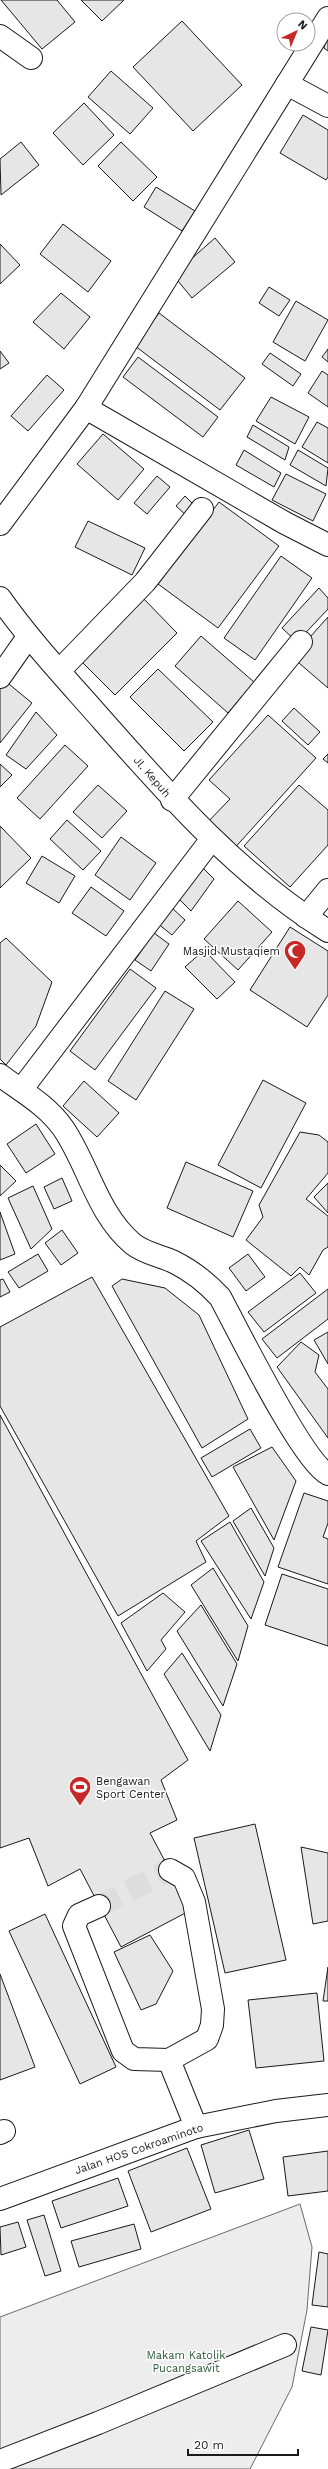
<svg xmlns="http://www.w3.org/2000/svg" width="328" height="2469" font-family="'Work Sans',sans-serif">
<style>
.green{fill:#ededed;stroke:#6a6a6a}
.building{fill:#e6e6e6;stroke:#1a1a1a}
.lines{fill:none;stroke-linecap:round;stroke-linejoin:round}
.minor-tunnel{stroke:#ddd;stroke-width:22;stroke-dasharray:22 11;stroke-linecap:butt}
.minor-casing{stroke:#1a1a1a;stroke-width:24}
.major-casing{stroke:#1a1a1a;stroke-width:24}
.minor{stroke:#fff;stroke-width:22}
.major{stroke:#fff;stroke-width:22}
.labels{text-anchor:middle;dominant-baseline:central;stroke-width:3;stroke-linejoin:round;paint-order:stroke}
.street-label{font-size:11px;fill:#1a1a1a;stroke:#fff}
.poi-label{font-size:11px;fill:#1a1a1a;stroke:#fff;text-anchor:end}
.park-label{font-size:11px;fill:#2b5a34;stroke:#fff}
</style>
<rect width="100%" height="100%" fill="#fff"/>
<path class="green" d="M300,2204L312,2247L307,2310L292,2387L250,2469H0V2317Z"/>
<g class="building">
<path d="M1,0H57L75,22L42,49Z"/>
<path d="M81,0H124L102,21Z"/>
<path d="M182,21L242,85L193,131L133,67Z"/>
<path d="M328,33V51L324,48Z"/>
<path d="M111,71L153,108L130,134L88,97Z"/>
<path d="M84,103L114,135L83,165L53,133Z"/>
<path d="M303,115L328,130V177L326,180L280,153Z"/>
<path d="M21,142L39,165L1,195L0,159Z"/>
<path d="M121,142L157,177L133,201L98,166Z"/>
<path d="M156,187L195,211L182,231L144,207Z"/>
<path d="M63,224L111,261L88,292L40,254Z"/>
<path d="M215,238L235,262L192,298L173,275Z"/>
<path d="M0,244L20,265L0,284Z"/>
<path d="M269,287L290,300L279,316L259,303Z"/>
<path d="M61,293L90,317L64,349L33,322Z"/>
<path d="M296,301L328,320L305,361L273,342Z"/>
<path d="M159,313L245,378L220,410L135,346Z"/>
<path d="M328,349V362L322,357Z"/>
<path d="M0,351L9,363L0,369Z"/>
<path d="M270,353L301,374L293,386L262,364Z"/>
<path d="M138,357L218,417L203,437L123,377Z"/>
<path d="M322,371L328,375V407L308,393Z"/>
<path d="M47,375L64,390L28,431L11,416Z"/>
<path d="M271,397L309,417L295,444L256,421Z"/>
<path d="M317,422L328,428V463L302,447Z"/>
<path d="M253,425L289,447L285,460L247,437Z"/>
<path d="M103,434L144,469L118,500L77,464Z"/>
<path d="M244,450L281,473L274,487L236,465Z"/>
<path d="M298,450L328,468L326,486L290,465Z"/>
<path d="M286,474L326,494L313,521L272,500Z"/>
<path d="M157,476L170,487L147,514L134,503Z"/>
<path d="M185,496L197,508L188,517L176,506Z"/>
<path d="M219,502L279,546L218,628L158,584Z"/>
<path d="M88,521L145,548L132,575L75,547Z"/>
<path d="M281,556L312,578L255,660L224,638Z"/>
<path d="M319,588L328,598V609L297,642L282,628Z"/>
<path d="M141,596L177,633L115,695L79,659Z"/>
<path d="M328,617V688L292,657Z"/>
<path d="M201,636L254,682L228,713L175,666Z"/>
<path d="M158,669L213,722L184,751L130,697Z"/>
<path d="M4,680L32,703L0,743V686Z"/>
<path d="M294,708L320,732L308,745L282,721Z"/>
<path d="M36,712L57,735L26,769L6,755Z"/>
<path d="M268,715L316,758L231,852L204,826L230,799L209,780Z"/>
<path d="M65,745L88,766L40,819L17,798Z"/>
<path d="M328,754V763L323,759Z"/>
<path d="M0,764L12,775L0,787Z"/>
<path d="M98,785L127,811L102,838L73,812Z"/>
<path d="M299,785L328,810V845L290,887L244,846Z"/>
<path d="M67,820L101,851L83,870L50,839Z"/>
<path d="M0,826L31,858L0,888Z"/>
<path d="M121,837L156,863L130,900L95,875Z"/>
<path d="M42,856L75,876L59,903L26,883Z"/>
<path d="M201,866L214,879L191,911L178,898Z"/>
<path d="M91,887L124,911L106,936L72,913Z"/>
<path d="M238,901L272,932L238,970L204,939Z"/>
<path d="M171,907L185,920L172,935L157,923Z"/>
<path d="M290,927L328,951V995L307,1027L250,990Z"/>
<path d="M154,933L169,944L151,971L135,960Z"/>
<path d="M6,938L52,982L36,1026L6,1065L0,1059V943Z"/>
<path d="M204,950L235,982L217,999L185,967Z"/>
<path d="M130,969L156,988L95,1070L70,1051Z"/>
<path d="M165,991L194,1009L136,1100L108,1081Z"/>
<path d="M263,1080L306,1103L261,1188L218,1165Z"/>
<path d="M84,1081L119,1113L97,1137L63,1106Z"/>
<path d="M36,1124L55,1154L26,1173L7,1144Z"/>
<path d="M300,1132L319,1135L328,1142V1173L306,1199L328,1216V1247L323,1250L309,1275L300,1267L291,1276L246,1240L263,1217L259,1205Z"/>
<path d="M186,1162L253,1191L233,1237L167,1208Z"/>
<path d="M0,1165L16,1181L0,1196Z"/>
<path d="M62,1178L72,1201L54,1209L44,1187Z"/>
<path d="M328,1183V1213L314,1197Z"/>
<path d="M33,1186L52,1229L31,1249L8,1198Z"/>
<path d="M0,1212L15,1254L0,1260Z"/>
<path d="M62,1230L78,1253L61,1265L45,1243Z"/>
<path d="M38,1254L48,1271L19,1288L8,1272Z"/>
<path d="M248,1254L265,1277L246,1291L229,1268Z"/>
<path d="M300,1273L316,1293L264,1332L248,1312Z"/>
<path d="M92,1277L229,1516L196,1541L206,1562L118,1616L0,1406V1327Z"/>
<path d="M3,1279L10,1292L0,1297V1280Z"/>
<path d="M122,1279L165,1288L199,1315L248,1419L202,1448L112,1286Z"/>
<path d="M328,1289V1319L277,1358L262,1339Z"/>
<path d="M328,1332V1364L314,1340Z"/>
<path d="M301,1342L319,1355L315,1372L328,1389V1438L277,1367Z"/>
<path d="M0,1415L188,1760L161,1780L177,1820L150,1833L191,1910L121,1947L80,1869L48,1886L29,1838L0,1848Z"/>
<path d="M250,1429L261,1448L212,1477L201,1458Z"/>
<path d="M272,1447L296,1481L274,1540L233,1467Z"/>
<path d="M304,1493L328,1501V1523L323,1537L328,1539V1584L278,1567Z"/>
<path d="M251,1508L274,1548L265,1576L233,1521Z"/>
<path d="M230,1522L264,1582L251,1619L201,1541Z"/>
<path d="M213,1568L248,1626L238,1661L191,1585Z"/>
<path d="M282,1574L328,1589V1646L265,1625Z"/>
<path d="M163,1593L185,1612L161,1640L166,1649L147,1671L121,1623Z"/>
<path d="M201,1605L237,1664L223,1706L177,1631Z"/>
<path d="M182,1653L221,1715L210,1751L164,1674Z"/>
<path d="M255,1824L286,1960L225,1973L194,1838Z"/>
<path d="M301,1847L328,1853V1921L313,1924Z"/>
<path d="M45,1914L116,2067L80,2084L9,1931Z"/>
<path d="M150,1935L173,1971L156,2004L141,2010L114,1952Z"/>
<path d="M328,1967V2001H323Z"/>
<path d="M0,1974L35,2067L0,2080Z"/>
<path d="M317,1993L324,2061L256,2068L248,2000Z"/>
<path d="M249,2130L264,2179L215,2193L201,2145Z"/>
<path d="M187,2148L211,2209L151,2232L128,2171Z"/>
<path d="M328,2151V2191L288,2196L283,2157Z"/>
<path d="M118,2178L128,2206L61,2228L52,2201Z"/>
<path d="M44,2215L61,2271L45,2276L27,2220Z"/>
<path d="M18,2222L26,2247L1,2255L0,2227Z"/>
<path d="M134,2224L141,2249L79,2267L71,2241Z"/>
<path d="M319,2252L328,2254V2307L312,2305Z"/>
<path d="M311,2327L328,2330L321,2375L302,2371Z"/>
</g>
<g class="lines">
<path class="minor-tunnel" d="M99,1906L170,1870"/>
<g class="minor-casing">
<g id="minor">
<path d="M0,36L31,58"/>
<path d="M287,84L328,106"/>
<path d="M86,408L285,523L328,545"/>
<path d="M0,524L86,408L328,18"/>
<path d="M0,598C31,642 68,681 103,721C171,798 240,876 328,931"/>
<path d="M60,670L145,582L202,509"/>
<path d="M0,677L28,637"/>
<path d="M172,800L301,642"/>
<path d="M306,917L328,890"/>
<path d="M0,1075C21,1091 47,1105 63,1128C88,1164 97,1214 133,1244C144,1253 161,1256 174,1262C192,1271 206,1282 220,1297C237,1328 303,1463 328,1474"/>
<path d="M21,1090L211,840"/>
<path d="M99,1906L79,1915L74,1926L123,2051L134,2059L169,2060L207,2039L212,2025L213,2009L194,1902L184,1878L170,1870"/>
<path d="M169,2060L196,2127"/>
<path d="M0,2133L4,2131"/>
<path d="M0,2461L98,2423L285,2345"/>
</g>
</g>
<g class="major-casing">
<path id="major" d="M0,2199L196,2127L276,2111L328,2105"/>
</g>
<use href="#minor" class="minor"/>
<use href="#major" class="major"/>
</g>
<defs>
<g id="mosque-pin" transform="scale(1.15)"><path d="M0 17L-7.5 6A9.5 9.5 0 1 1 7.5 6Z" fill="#c62828" stroke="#fff"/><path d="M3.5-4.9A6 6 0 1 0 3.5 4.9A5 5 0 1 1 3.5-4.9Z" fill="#fff"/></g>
<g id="stadium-pin" transform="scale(1.15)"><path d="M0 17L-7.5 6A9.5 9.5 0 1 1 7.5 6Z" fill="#c62828" stroke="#fff"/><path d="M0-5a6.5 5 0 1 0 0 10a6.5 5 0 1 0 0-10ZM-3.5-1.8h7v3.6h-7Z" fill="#fff"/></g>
</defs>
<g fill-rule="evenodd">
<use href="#mosque-pin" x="295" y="951"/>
<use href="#stadium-pin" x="80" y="1787"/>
</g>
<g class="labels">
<g class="street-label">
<text transform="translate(152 777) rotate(49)">Jl. Kepuh</text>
<text transform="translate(139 2149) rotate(-19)">Jalan HOS Cokroaminoto</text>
</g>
<g class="poi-label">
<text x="280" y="951">Masjid Mustaqiem</text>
<text x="96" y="1781" text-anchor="start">Bengawan<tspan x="96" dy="13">Sport Center</tspan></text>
</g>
<g class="park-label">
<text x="186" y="2355">Makam Katolik<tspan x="186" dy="13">Pucangsawit</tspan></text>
</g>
</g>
<g transform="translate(296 32) rotate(44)"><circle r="19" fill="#ffffff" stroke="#a3a3a3"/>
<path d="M0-3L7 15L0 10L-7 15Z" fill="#c62828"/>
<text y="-6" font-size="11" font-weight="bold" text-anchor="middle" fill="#1a1a1a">N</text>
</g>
<path d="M188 2449v6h110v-6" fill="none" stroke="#1a1a1a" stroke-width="2"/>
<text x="194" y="2449" font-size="12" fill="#1a1a1a" stroke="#ffffff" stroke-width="3" paint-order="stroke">20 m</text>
</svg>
